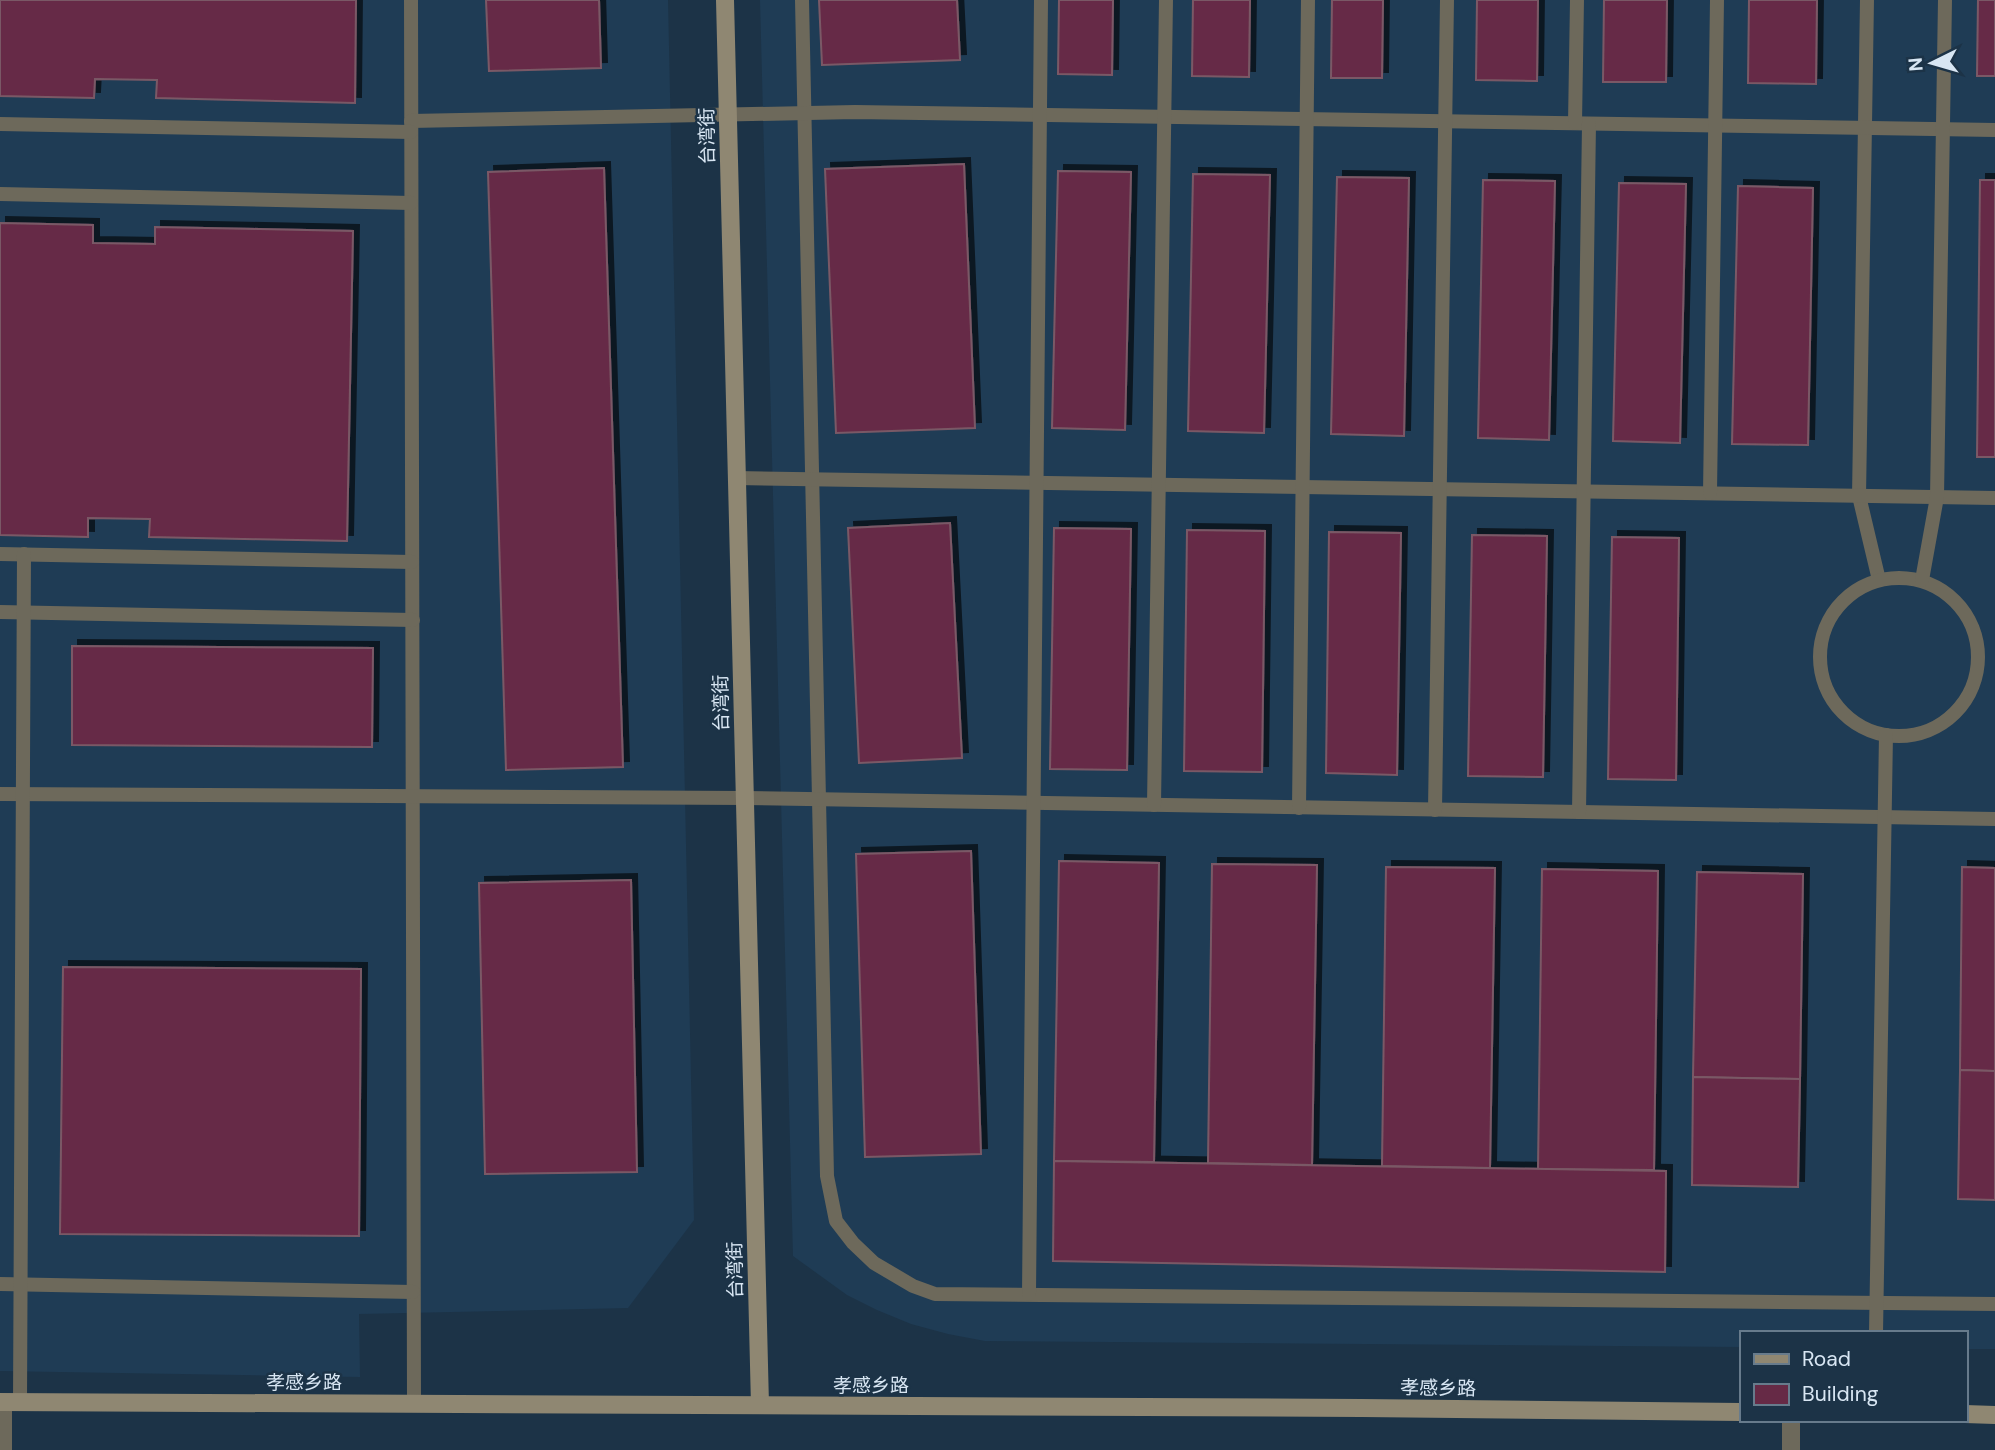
<svg xmlns="http://www.w3.org/2000/svg" width="1995" height="1450" font-family="'DM Sans','Noto Sans SC',sans-serif">
<style>
.built{fill:#1f3c55}
.building{fill:#662a46;stroke:#7a5966;stroke-width:2;filter:url(#shadow)}
.lines{fill:none;stroke-linecap:round;stroke-linejoin:round}
.service{stroke:#6d695b;stroke-width:14}
.minor{stroke:#6d695b;stroke-width:18}
.secondary{stroke:#8f8772;stroke-width:18}
.labels{text-anchor:middle;dominant-baseline:central;stroke-width:5;stroke-linejoin:round;paint-order:stroke}
.street-label{font-size:19px;fill:#d8e6f3;stroke:#1c3347}
</style>
<defs>
<filter id="shadow"><feDropShadow dx="6" dy="-6" stdDeviation="0" flood-color="#0009"/></filter>
</defs>
<rect width="100%" height="100%" fill="#1c3347"/>
<g class="built">
<path d="M0,0H668L694,1220L628,1308L359,1314L360,1377L0,1371Z"/>
<path d="M760,0H1995V1349H1965V1333H1741V1347L985,1341L948,1334L911,1324L877,1310L847,1295L793,1256Z"/>
</g>
<g class="building">
<path d="M0,0H356L355,103L156,98L157,80L95,79L94,98L0,96Z"/>
<path d="M486,0H599L601,68L489,71Z"/>
<path d="M819,0H957L960,60L822,65Z"/>
<path d="M1059,0H1113L1112,75L1058,74Z"/>
<path d="M1193,0H1250L1249,77L1192,76Z"/>
<path d="M1332,0H1383L1382,78H1331Z"/>
<path d="M1477,0H1538L1537,81L1476,80Z"/>
<path d="M1604,0H1667L1666,82H1603Z"/>
<path d="M1749,0H1817L1816,84L1748,83Z"/>
<path d="M1978,0H1995V76H1977Z"/>
<path d="M964,164L975,428L836,433L825,169Z"/>
<path d="M604,168L623,767L506,770L488,172Z"/>
<path d="M1058,171L1131,172L1125,430L1052,428Z"/>
<path d="M1193,174L1270,175L1264,433L1188,431Z"/>
<path d="M1337,177L1409,178L1404,436L1331,434Z"/>
<path d="M1483,180L1555,181L1549,440L1478,438Z"/>
<path d="M1980,180H1995V457H1977Z"/>
<path d="M1619,183L1686,184L1680,443L1613,441Z"/>
<path d="M1738,186L1813,188L1808,445L1732,444Z"/>
<path d="M0,223L93,225V243L155,244V227L353,231L347,541L149,537L150,519L88,518V537L0,535Z"/>
<path d="M950,523L962,758L859,763L848,528Z"/>
<path d="M1054,528L1131,529L1127,770L1050,769Z"/>
<path d="M1187,530L1265,531L1262,772L1184,771Z"/>
<path d="M1329,532L1401,533L1397,775L1326,773Z"/>
<path d="M1472,535L1547,536L1543,777L1468,776Z"/>
<path d="M1612,537L1679,538L1676,780L1608,779Z"/>
<path d="M72,646L373,648L372,747L72,745Z"/>
<path d="M971,851L981,1154L865,1157L856,854Z"/>
<path d="M1059,861L1159,863L1154,1162L1054,1161Z"/>
<path d="M1212,864L1317,865L1312,1165L1208,1163Z"/>
<path d="M1386,867L1495,868L1490,1168L1382,1166Z"/>
<path d="M1962,867L1995,868V1071L1960,1070Z"/>
<path d="M1542,869L1658,871L1654,1170L1538,1169Z"/>
<path d="M1697,872L1803,874L1800,1079L1693,1077Z"/>
<path d="M631,880L637,1172L485,1174L479,883Z"/>
<path d="M63,967L361,969L359,1236L60,1234Z"/>
<path d="M1960,1070L1995,1071V1200L1958,1199Z"/>
<path d="M1693,1077L1800,1079L1798,1187L1692,1185Z"/>
<path d="M1054,1161L1666,1171L1665,1272L1053,1261Z"/>
</g>
<g class="lines">
<g class="service">
<path d="M411,0L414,1403"/>
<path d="M802,0L827,1176L836,1221L853,1243L874,1263L913,1286L935,1294L1995,1304"/>
<path d="M1867,0L1859,496L1879,580"/>
<path d="M411,121L855,112L1995,130"/>
<path d="M1575,123L1577,0"/>
<path d="M0,124L411,132"/>
<path d="M0,194L411,203"/>
<path d="M736,478L1995,498"/>
<path d="M1710,493L1717,0"/>
<path d="M0,554L412,562"/>
<circle cx="1899" cy="657" r="79"/>
<path d="M1922,580L1937,497L1945,0"/>
<path d="M0,612L413,620"/>
<path d="M0,794L745,798L1995,819"/>
<path d="M1154,805L1166,0"/>
<path d="M1299,808L1308,0"/>
<path d="M1435,810L1447,0"/>
<path d="M1579,812L1589,124"/>
<path d="M0,1284L413,1292"/>
<path d="M1029,1294L1041,0"/>
<path d="M1876,1333L1886,735"/>
<path d="M20,1402L24,554"/>
<path d="M5,1450V1402"/>
</g>
<path class="minor" d="M1791,1450V1420"/>
<g class="secondary">
<path d="M725,0L760,1405"/>
<path d="M0,1402L1362,1408L1741,1412"/>
<path d="M1965,1414L1995,1415"/>
</g>
</g>
<g class="labels">
<g class="street-label">
<text transform="translate(707 136) rotate(-91)">台湾街</text>
<text transform="translate(721 703) rotate(-91)">台湾街</text>
<text transform="translate(735 1270) rotate(-91)">台湾街</text>
<text x="304" y="1382">孝感乡路</text>
<text x="871" y="1385">孝感乡路</text>
<text transform="translate(1438 1388) rotate(1)">孝感乡路</text>
</g>
</g>
<rect x="1740" y="1331" width="228" height="91" fill="#1c3347" stroke="#677b8c" stroke-width="2"/>
<rect x="1754" y="1354" width="35" height="10" fill="#8f8772" stroke="#677b8c" stroke-width="2"/>
<text x="1802" y="1366" font-size="21" fill="#d8e6f3">Road</text>
<rect x="1754" y="1384" width="35" height="21" fill="#662a46" stroke="#677b8c" stroke-width="2"/>
<text x="1802" y="1401" font-size="21" fill="#d8e6f3">Building</text>
<g transform="translate(1932 63) rotate(265)" stroke="#1c3347" stroke-width="5" paint-order="stroke">
<path d="M0-5L12 26L0 18L-12 26Z" fill="#d8e6f3"/>
<text y="-10" font-size="19" font-weight="bold" text-anchor="middle" fill="#d8e6f3">N</text>
</g>
</svg>
